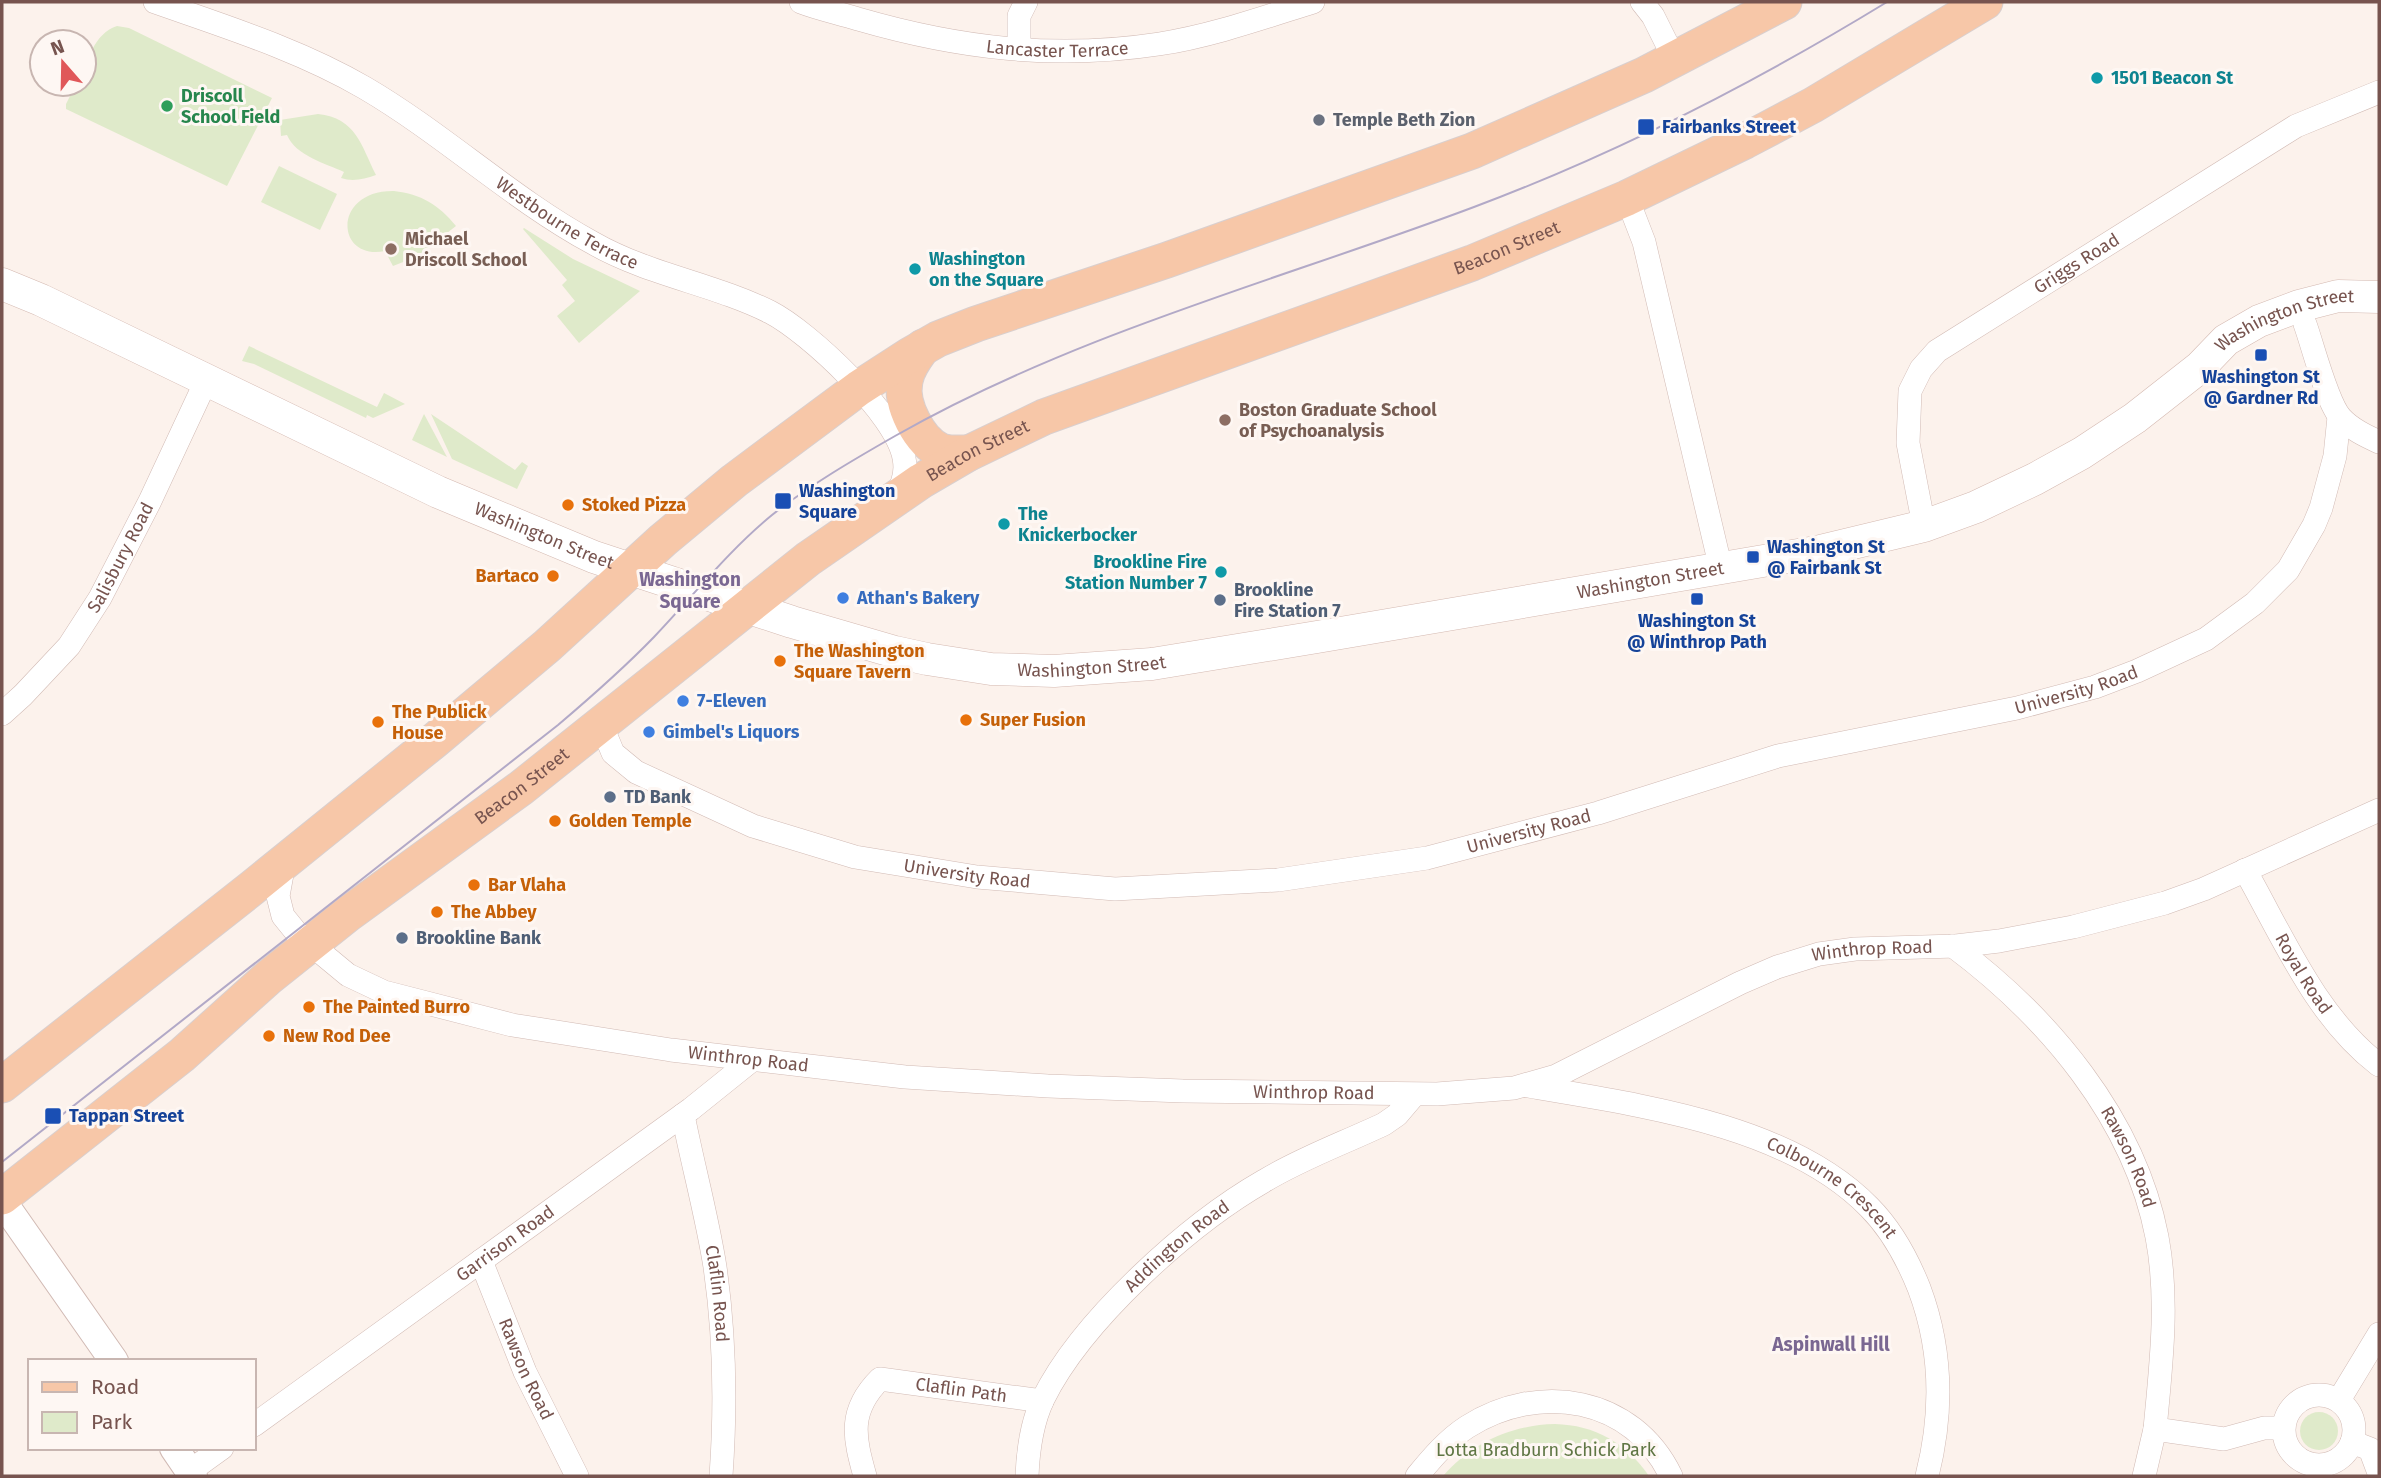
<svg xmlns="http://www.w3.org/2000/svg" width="2381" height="1478" font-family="'Fira Sans',sans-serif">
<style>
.green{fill:#dfeaca}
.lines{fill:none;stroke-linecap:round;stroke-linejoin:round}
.minor-casing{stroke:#d1bab4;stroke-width:24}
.tertiary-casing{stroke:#d1bab4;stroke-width:30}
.secondary-casing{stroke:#d4b9b1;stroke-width:33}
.primary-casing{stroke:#d9cfce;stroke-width:37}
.minor{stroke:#fff;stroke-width:23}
.tertiary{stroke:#fff;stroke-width:28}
.secondary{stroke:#fff;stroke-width:32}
.primary{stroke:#f7c7a8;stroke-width:35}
.tram{stroke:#b2a9c7;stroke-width:2}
.culture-dot{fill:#0f9aa8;stroke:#fef7f3;stroke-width:2.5}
.leisure-dot{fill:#2e9e5b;stroke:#fef7f3;stroke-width:2.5}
.worship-dot{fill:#6b7280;stroke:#fef7f3;stroke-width:2.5}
.transit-dot{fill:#1a4fb4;stroke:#fef7f3;stroke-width:2.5}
.education-dot{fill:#8d6e63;stroke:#fef7f3;stroke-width:2.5}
.food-dot{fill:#e8710a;stroke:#fef7f3;stroke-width:2.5}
.shop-dot{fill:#3f7fe0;stroke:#fef7f3;stroke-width:2.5}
.service-dot{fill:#5c6f8a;stroke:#fef7f3;stroke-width:2.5}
.labels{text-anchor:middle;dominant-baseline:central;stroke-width:6;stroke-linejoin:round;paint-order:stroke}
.street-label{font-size:18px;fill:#77544f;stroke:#fef7f3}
.culture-label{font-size:18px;font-weight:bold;fill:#0d838f;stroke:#fef7f3;text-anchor:start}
.leisure-label{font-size:18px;font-weight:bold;fill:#27864d;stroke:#fef7f3;text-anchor:start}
.worship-label{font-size:18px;font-weight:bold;fill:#5b616d;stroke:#fef7f3;text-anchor:start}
.transit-label{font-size:18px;font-weight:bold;fill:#164399;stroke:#fef7f3;text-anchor:start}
.education-label{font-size:18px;font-weight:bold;fill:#785e54;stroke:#fef7f3;text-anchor:start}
.food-label{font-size:18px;font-weight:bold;fill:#c56008;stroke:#fef7f3;text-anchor:start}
.service-label{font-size:18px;font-weight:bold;fill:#4e5e75;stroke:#fef7f3;text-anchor:start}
.shop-label{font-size:18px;font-weight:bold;fill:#366cbe;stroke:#fef7f3;text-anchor:start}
.park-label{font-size:18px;fill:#5f7644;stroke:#fef7f3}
.neighbourhood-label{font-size:19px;font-weight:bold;fill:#7a6792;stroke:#fef7f3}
</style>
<rect width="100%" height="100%" fill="#fcf2ec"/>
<g class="green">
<path d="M117,26L129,28L272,98L227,186L66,109V104L76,84H84C84,62 95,33 117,26Z"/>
<path d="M318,114C356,118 361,145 376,175C364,179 353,182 341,178L344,172C325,163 296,156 287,135L281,136L280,120Z"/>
<path d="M279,166L337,194L320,230L261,202Z"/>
<path d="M394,191C421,194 439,205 456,226L416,257L393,266L385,251C335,261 332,190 394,191Z"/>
<path d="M524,228L573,259L640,291L579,343L557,316L575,301L562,285L567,280L523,229Z"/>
<path d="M249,346L377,407L384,393L405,404L373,418L367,415L366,418L254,364L242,361Z"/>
<path d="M424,414L447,457L412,440Z"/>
<path d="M431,414L515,470L522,462L528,466L517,489L452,459Z"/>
<circle cx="2319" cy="1431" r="19"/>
<path d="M1555,1424C1595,1425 1626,1443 1649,1476H1443C1472,1443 1511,1425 1555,1424Z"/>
</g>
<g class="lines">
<g class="minor-casing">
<g id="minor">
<path id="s1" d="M155,2C226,27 300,50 365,88C445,135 512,199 593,243C649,275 714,284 770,312C809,332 897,415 904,458C907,473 903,486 894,498"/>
<path id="s2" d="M801,2C819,9 839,13 858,19C958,48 1054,60 1159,44C1211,36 1262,18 1313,2"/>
<path d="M1642,2L1653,16L1675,60"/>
<path d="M1019,49V16L1026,2"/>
<path d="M1627,198L1644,242L1721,569"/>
<path d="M2305,324C2313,346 2327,403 2341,418C2351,429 2366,436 2379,442"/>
<path id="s3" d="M1924,526L1908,443L1910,391L1921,369L1937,351L2296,126L2379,92"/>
<path id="s4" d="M2,714L23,695L69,646L100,598L150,501L207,379"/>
<path id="s5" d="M601,724L613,753L636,772L753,826L855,857L977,877L1115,889L1278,880L1427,858L1598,813L1778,756L2017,708L2095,687L2137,671L2206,639L2255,603L2288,570L2314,525L2321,508L2335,456L2339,417"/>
<path id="s6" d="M284,863L278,896L283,916L296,932L348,975L384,992L512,1025L671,1050L905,1077L1048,1086L1183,1091L1437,1094L1514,1088L1556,1076L1740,983L1777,967L1819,954L1855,949L1956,946L1999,941L2073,927L2165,903L2204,889L2379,810"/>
<path id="s7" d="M2245,870C2283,937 2316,1017 2379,1065"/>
<path id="s8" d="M1953,946C2048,1017 2134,1118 2157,1237C2169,1300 2161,1365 2155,1429"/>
<path id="s9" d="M1528,1086C1638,1105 1788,1124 1869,1207C1892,1230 1907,1258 1919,1288C1942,1349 1943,1413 1927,1476"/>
<path id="s10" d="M683,1115C693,1166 707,1216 715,1267C725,1337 726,1406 721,1476"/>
<path id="s11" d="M481,1261L525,1372L577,1476"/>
<circle cx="2319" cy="1430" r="35"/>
<path d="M2339,1400L2379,1334"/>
<path id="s12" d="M254,1425L691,1109L752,1060"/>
<path d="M2352,1442L2370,1449L2379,1473"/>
<path d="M190,1471L222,1448"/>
<path id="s13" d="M865,1476C854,1437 848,1411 880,1379L1042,1401"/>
<path id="s14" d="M1027,1476C1028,1451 1032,1422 1043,1399C1082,1320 1189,1224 1264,1181C1302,1158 1344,1143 1384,1124L1397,1115L1414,1095"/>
<path d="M1417,1476C1432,1458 1447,1440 1467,1427C1539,1381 1633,1397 1671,1476"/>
<path d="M2144,1476L2155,1429L2224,1439L2264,1428H2283"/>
</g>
</g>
<g class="tertiary-casing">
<g id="tertiary">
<path d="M2,1201L114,1361"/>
<path d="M174,1448L193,1476"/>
</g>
</g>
<g class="secondary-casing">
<g id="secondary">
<path id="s15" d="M2,284L41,300L438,492L594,557L792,622L895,652L927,659L991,669L1054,671L1152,664L1317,637L1816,552L1924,526L1976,507L2035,479L2082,453L2135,418L2200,367L2226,340L2259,321L2299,306L2338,296L2379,297"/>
</g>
</g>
<g class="primary-casing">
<g id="primary">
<path d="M923,347C915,358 907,368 905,381C900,404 919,442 941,451C950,454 959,453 969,453"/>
<path d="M2,1085L252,888L434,741L547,646L663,540L734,481L859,388L910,355L938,339L976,324L1167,260L1472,151L1644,75L1784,2"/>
<path id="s16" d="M2,1197L182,1055L269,977L348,914L521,788L808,559L921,481L969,453L1044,417L1472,263L1627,198L1745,141L1813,105L1985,2"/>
</g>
</g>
<use href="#minor" class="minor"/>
<use href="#tertiary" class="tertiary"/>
<use href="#secondary" class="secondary"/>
<use href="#primary" class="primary"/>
<path class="tram" d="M2,1162L558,725C591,697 624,668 654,637C693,596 728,551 772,515C810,485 853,460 895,436C1076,333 1280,280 1474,207C1618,153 1756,82 1887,2"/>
</g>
<g class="culture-dot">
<circle cx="2097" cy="78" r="7"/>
<circle cx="915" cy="269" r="7"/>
<circle cx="1004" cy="524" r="7"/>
<circle cx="1221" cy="572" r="7"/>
</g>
<circle class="leisure-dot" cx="167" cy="106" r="7"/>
<circle class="worship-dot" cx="1319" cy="120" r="7"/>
<g class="transit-dot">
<rect x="1637" y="118" width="18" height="18" rx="3.5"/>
<rect x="2254" y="348" width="14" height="14" rx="3.5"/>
<rect x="774" y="492" width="18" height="18" rx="3.5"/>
<rect x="1746" y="550" width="14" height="14" rx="3.5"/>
<rect x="1690" y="592" width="14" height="14" rx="3.5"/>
<rect x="44" y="1107" width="18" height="18" rx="3.5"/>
</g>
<g class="education-dot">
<circle cx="391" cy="249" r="7"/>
<circle cx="1225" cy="420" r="7"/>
</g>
<g class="food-dot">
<circle cx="568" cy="505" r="7"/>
<circle cx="553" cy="576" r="7"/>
<circle cx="780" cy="661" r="7"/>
<circle cx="966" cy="720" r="7"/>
<circle cx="378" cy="722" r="7"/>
<circle cx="555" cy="821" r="7"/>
<circle cx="474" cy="885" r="7"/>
<circle cx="437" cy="912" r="7"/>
<circle cx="309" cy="1007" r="7"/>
<circle cx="269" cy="1036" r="7"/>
</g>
<g class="shop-dot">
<circle cx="843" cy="598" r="7"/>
<circle cx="683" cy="701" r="7"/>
<circle cx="649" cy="732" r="7"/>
</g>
<g class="service-dot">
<circle cx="1220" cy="600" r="7"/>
<circle cx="610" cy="797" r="7"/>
<circle cx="402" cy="938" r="7"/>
</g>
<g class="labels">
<g class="street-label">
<text stroke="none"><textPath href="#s2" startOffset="262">Lancaster Terrace</textPath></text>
<text stroke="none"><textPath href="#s1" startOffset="471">Westbourne Terrace</textPath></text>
<text stroke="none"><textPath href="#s16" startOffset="1797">Beacon Street</textPath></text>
<text stroke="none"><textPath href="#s3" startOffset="350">Griggs Road</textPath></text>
<text stroke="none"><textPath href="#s15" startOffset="2432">Washington Street</textPath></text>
<text stroke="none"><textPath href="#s16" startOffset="1230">Beacon Street</textPath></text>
<text stroke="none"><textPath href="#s15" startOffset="598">Washington Street</textPath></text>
<text stroke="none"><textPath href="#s4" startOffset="198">Salisbury Road</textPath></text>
<text stroke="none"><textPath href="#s15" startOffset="1732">Washington Street</textPath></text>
<text stroke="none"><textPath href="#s15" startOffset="1166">Washington Street</textPath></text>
<text stroke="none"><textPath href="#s5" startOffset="1544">University Road</textPath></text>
<text stroke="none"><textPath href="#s16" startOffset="663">Beacon Street</textPath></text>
<text stroke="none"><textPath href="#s5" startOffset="978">University Road</textPath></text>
<text stroke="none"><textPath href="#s5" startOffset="410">University Road</textPath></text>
<text stroke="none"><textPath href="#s6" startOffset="1708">Winthrop Road</textPath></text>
<text stroke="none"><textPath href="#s7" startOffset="119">Royal Road</textPath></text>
<text stroke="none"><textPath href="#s6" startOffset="553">Winthrop Road</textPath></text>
<text stroke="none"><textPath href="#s6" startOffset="1120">Winthrop Road</textPath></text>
<text stroke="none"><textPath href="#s8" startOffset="278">Rawson Road</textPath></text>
<text stroke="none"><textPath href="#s9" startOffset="326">Colbourne Crescent</textPath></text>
<text stroke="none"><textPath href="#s12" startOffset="310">Garrison Road</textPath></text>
<text stroke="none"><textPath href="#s14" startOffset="284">Addington Road</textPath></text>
<text stroke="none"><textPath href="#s10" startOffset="182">Claflin Road</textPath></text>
<text stroke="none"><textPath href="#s11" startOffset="117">Rawson Road</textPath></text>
<text stroke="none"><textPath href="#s13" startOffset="187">Claflin Path</textPath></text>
</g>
<g class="culture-label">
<text x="2111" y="78">1501 Beacon St</text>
<text x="929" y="259">Washington<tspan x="929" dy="21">on the Square</tspan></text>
<text x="1018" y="514">The<tspan x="1018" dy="21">Knickerbocker</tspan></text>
<text x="1207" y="562" text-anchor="end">Brookline Fire<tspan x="1207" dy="21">Station Number 7</tspan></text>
</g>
<g class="leisure-label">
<text x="181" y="96">Driscoll<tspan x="181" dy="21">School Field</tspan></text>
</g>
<g class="worship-label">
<text x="1333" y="120">Temple Beth Zion</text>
</g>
<g class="transit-label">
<text x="1662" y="127">Fairbanks Street</text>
<text x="2261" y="377" text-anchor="middle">Washington St<tspan x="2261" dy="21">@ Gardner Rd</tspan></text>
<text x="799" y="491">Washington<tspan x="799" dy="21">Square</tspan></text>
<text x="1767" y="547">Washington St<tspan x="1767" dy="21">@ Fairbank St</tspan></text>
<text x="1697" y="621" text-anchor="middle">Washington St<tspan x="1697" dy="21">@ Winthrop Path</tspan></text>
<text x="69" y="1116">Tappan Street</text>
</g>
<g class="education-label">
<text x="405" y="239">Michael<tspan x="405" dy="21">Driscoll School</tspan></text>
<text x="1239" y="410">Boston Graduate School<tspan x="1239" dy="21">of Psychoanalysis</tspan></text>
</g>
<g class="food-label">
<text x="582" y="505">Stoked Pizza</text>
<text x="539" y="576" text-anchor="end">Bartaco</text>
<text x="794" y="651">The Washington<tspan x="794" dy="21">Square Tavern</tspan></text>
<text x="392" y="712">The Publick<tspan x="392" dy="21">House</tspan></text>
<text x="980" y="720">Super Fusion</text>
<text x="569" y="821">Golden Temple</text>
<text x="488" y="885">Bar Vlaha</text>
<text x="451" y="912">The Abbey</text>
<text x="323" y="1007">The Painted Burro</text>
<text x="283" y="1036">New Rod Dee</text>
</g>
<g class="service-label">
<text x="1234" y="590">Brookline<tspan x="1234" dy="21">Fire Station 7</tspan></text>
<text x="624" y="797">TD Bank</text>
<text x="416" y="938">Brookline Bank</text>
</g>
<g class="shop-label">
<text x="857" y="598">Athan's Bakery</text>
<text x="697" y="701">7-Eleven</text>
<text x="663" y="732">Gimbel's Liquors</text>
</g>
<g class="park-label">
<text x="1546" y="1450">Lotta Bradburn Schick Park</text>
</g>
<g class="neighbourhood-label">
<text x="690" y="579">Washington<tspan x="690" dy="22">Square</tspan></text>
<text x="1831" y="1344">Aspinwall Hill</text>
</g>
</g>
<rect width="2381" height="1478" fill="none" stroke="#77544f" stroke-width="7"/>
<rect x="28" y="1359" width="228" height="91" fill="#fef7f3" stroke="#c8b6b1" stroke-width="2"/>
<rect x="42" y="1382" width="35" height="10" fill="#f7c7a8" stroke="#c8b6b1" stroke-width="2"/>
<text x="91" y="1394" font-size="21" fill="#77544f">Road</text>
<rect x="42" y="1412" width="35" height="21" fill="#dfeaca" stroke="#c8b6b1" stroke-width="2"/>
<text x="91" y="1429" font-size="21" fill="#77544f">Park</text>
<g transform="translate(63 63) rotate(340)"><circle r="33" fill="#fef7f3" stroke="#c8b6b1" stroke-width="2"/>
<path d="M0-5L12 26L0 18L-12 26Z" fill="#e05759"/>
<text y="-10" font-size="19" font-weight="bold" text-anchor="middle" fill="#77544f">N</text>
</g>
</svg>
